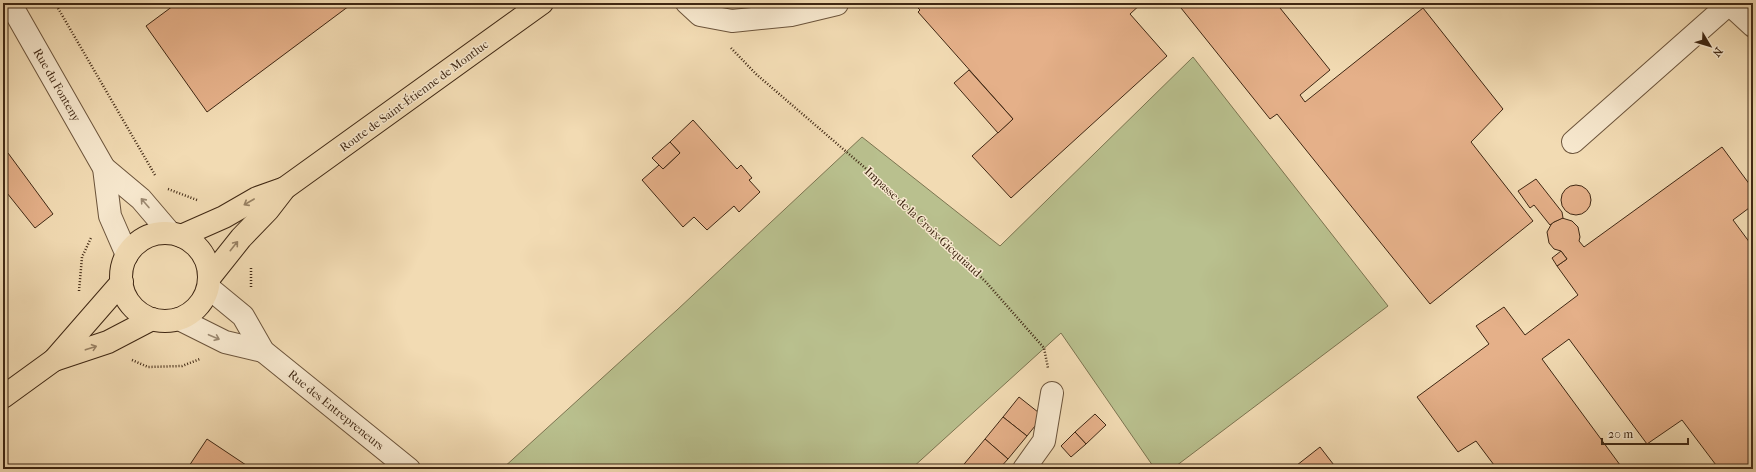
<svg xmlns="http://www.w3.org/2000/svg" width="1756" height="472" font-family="'IM FELL French Canon',serif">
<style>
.green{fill:#b9c08e;stroke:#7c7450}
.building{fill:#e5b089;stroke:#3f2713}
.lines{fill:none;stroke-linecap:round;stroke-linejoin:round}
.minor-casing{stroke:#6c543b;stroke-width:24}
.major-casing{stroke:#3f2713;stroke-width:24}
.path{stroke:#3f2713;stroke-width:2.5;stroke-dasharray:1 2;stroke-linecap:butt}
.minor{stroke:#f7e8ce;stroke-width:22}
.major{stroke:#f2dbb3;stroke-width:22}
.oneway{stroke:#988163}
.oneway2{stroke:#9b8870}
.labels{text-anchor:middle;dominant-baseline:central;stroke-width:3;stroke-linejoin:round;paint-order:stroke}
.street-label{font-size:12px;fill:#3f2713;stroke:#f7e8ce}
</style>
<rect width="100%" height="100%" fill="#f2dbb3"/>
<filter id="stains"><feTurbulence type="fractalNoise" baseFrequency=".005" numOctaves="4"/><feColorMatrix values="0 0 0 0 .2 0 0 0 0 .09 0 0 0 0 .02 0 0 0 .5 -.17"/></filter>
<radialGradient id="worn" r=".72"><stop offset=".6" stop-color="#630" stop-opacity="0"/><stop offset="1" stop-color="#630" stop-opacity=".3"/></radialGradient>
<path class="green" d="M1193,57L1388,306L1172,469H1155L1061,333L911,469H502L677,310L862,137L1000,246Z"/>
<g class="building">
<path d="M177,3H353L207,112L146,26Z"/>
<path d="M913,3H1142L1130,14L1167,56L1011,198L972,156L1013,119L918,12L920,10Z"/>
<path d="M1177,3H1276L1330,70L1300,95L1305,102L1423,8L1503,109L1471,142L1533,221L1430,304L1277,114L1270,119Z"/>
<path d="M969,70L1013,119L998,133L954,83Z"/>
<path d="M693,120L737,169L741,165L752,178L749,180L760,192L739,212L734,206L707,230L694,217L683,227L642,180L659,165L663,169L680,153L670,142Z"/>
<path d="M670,142L680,153L663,169L652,158Z"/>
<path d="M1722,147L1753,189V205L1733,220L1753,247V469H1719L1682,420L1647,444L1569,339L1542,359L1623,469H1497L1476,441L1458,452L1417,397L1489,344L1476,326L1504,307L1525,335L1578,295L1557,266L1567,259L1561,251L1554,249L1549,243L1547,232L1552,223L1562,218L1572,221L1578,227L1580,237L1579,241L1584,247Z"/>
<path d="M8,153L53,214L35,228L3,188V157Z"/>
<path d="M1536,179L1562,212L1563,218L1554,222L1550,225L1534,205L1530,208L1518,191Z"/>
<circle cx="1576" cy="200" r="15"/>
<path d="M1561,251L1567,259L1557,266L1552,258Z"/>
<path d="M1019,397L1043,416L1027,436L1003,417Z"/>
<path d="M1095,414L1106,425L1086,444L1075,432Z"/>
<path d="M1003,417L1027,436L1008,459L985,439Z"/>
<path d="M1075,432L1086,444L1071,457L1061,446Z"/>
<path d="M207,439L252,469H187Z"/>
<path d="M985,439L1008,459L999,469H960Z"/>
<path d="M1320,447L1337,469H1292Z"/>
</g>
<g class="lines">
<g class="minor-casing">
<g id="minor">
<path d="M10,3L104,168L110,216L127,255"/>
<path d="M687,3L700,15L732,21L791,15L837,4"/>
<path d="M1728,3L1753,26"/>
<path d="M1573,142L1729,4"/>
<path d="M104,168L141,199L170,233"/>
<path d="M209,288L243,316L263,351L409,469"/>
<path d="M179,319L225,342L263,351"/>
<path d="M1024,469L1044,441L1052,393"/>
</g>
</g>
<g class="major-casing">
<g id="major">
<circle cx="165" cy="277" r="44"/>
<path d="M181,236L224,217L257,198L285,188"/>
<path d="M210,277L241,238L268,210L285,188L542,3"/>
<path d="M54,360L108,342L152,319"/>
<path d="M3,397L54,360L122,282"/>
</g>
</g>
<g class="path">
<path d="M55,3L155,175"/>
<path d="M731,48L756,74L871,173L986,282L1044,348L1048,368"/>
<path d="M168,189L197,200"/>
<path d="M251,268V289"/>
<path d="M79,291L82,257L91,238"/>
<path d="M132,360L148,367L182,366L200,359"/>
</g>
<use href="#minor" class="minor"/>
<use href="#major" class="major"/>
</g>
<defs><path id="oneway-shaft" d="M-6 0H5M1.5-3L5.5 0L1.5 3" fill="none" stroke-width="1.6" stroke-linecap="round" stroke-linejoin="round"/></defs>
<g class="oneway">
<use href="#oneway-shaft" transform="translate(249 202) rotate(150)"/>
<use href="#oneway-shaft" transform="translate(234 246) rotate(-51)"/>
<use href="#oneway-shaft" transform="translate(91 348) rotate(-18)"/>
</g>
<g class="oneway2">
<use href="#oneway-shaft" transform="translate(145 203) rotate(-131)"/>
<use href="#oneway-shaft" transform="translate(214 337) rotate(23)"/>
</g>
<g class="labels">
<g class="street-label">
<text transform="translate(57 85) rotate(60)">Rue du Fonteny</text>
<text transform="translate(414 96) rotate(-36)">Route de Saint-Étienne de Montluc</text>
<text transform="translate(923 222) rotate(43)">Impasse de la Croix Gicquiaud</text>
<text transform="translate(336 410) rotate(39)">Rue des Entrepreneurs</text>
</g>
</g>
<rect width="1756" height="472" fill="none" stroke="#f2dbb3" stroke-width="16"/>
<rect x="4" y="4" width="1748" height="464" fill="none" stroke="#3f2713" stroke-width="2"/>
<rect x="8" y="8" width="1740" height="456" fill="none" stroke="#3f2713"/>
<g transform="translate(1710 46) rotate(128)" stroke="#f7e8ce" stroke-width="3" paint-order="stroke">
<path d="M0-3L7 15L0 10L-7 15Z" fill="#3f2713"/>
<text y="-6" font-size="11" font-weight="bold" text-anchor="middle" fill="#3f2713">N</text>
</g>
<path d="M1602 438v6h86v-6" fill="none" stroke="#3f2713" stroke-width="2"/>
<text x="1608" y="438" font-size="12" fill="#3f2713" stroke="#f7e8ce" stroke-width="3" paint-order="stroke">20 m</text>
<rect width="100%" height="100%" filter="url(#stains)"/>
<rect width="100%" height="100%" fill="url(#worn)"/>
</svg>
